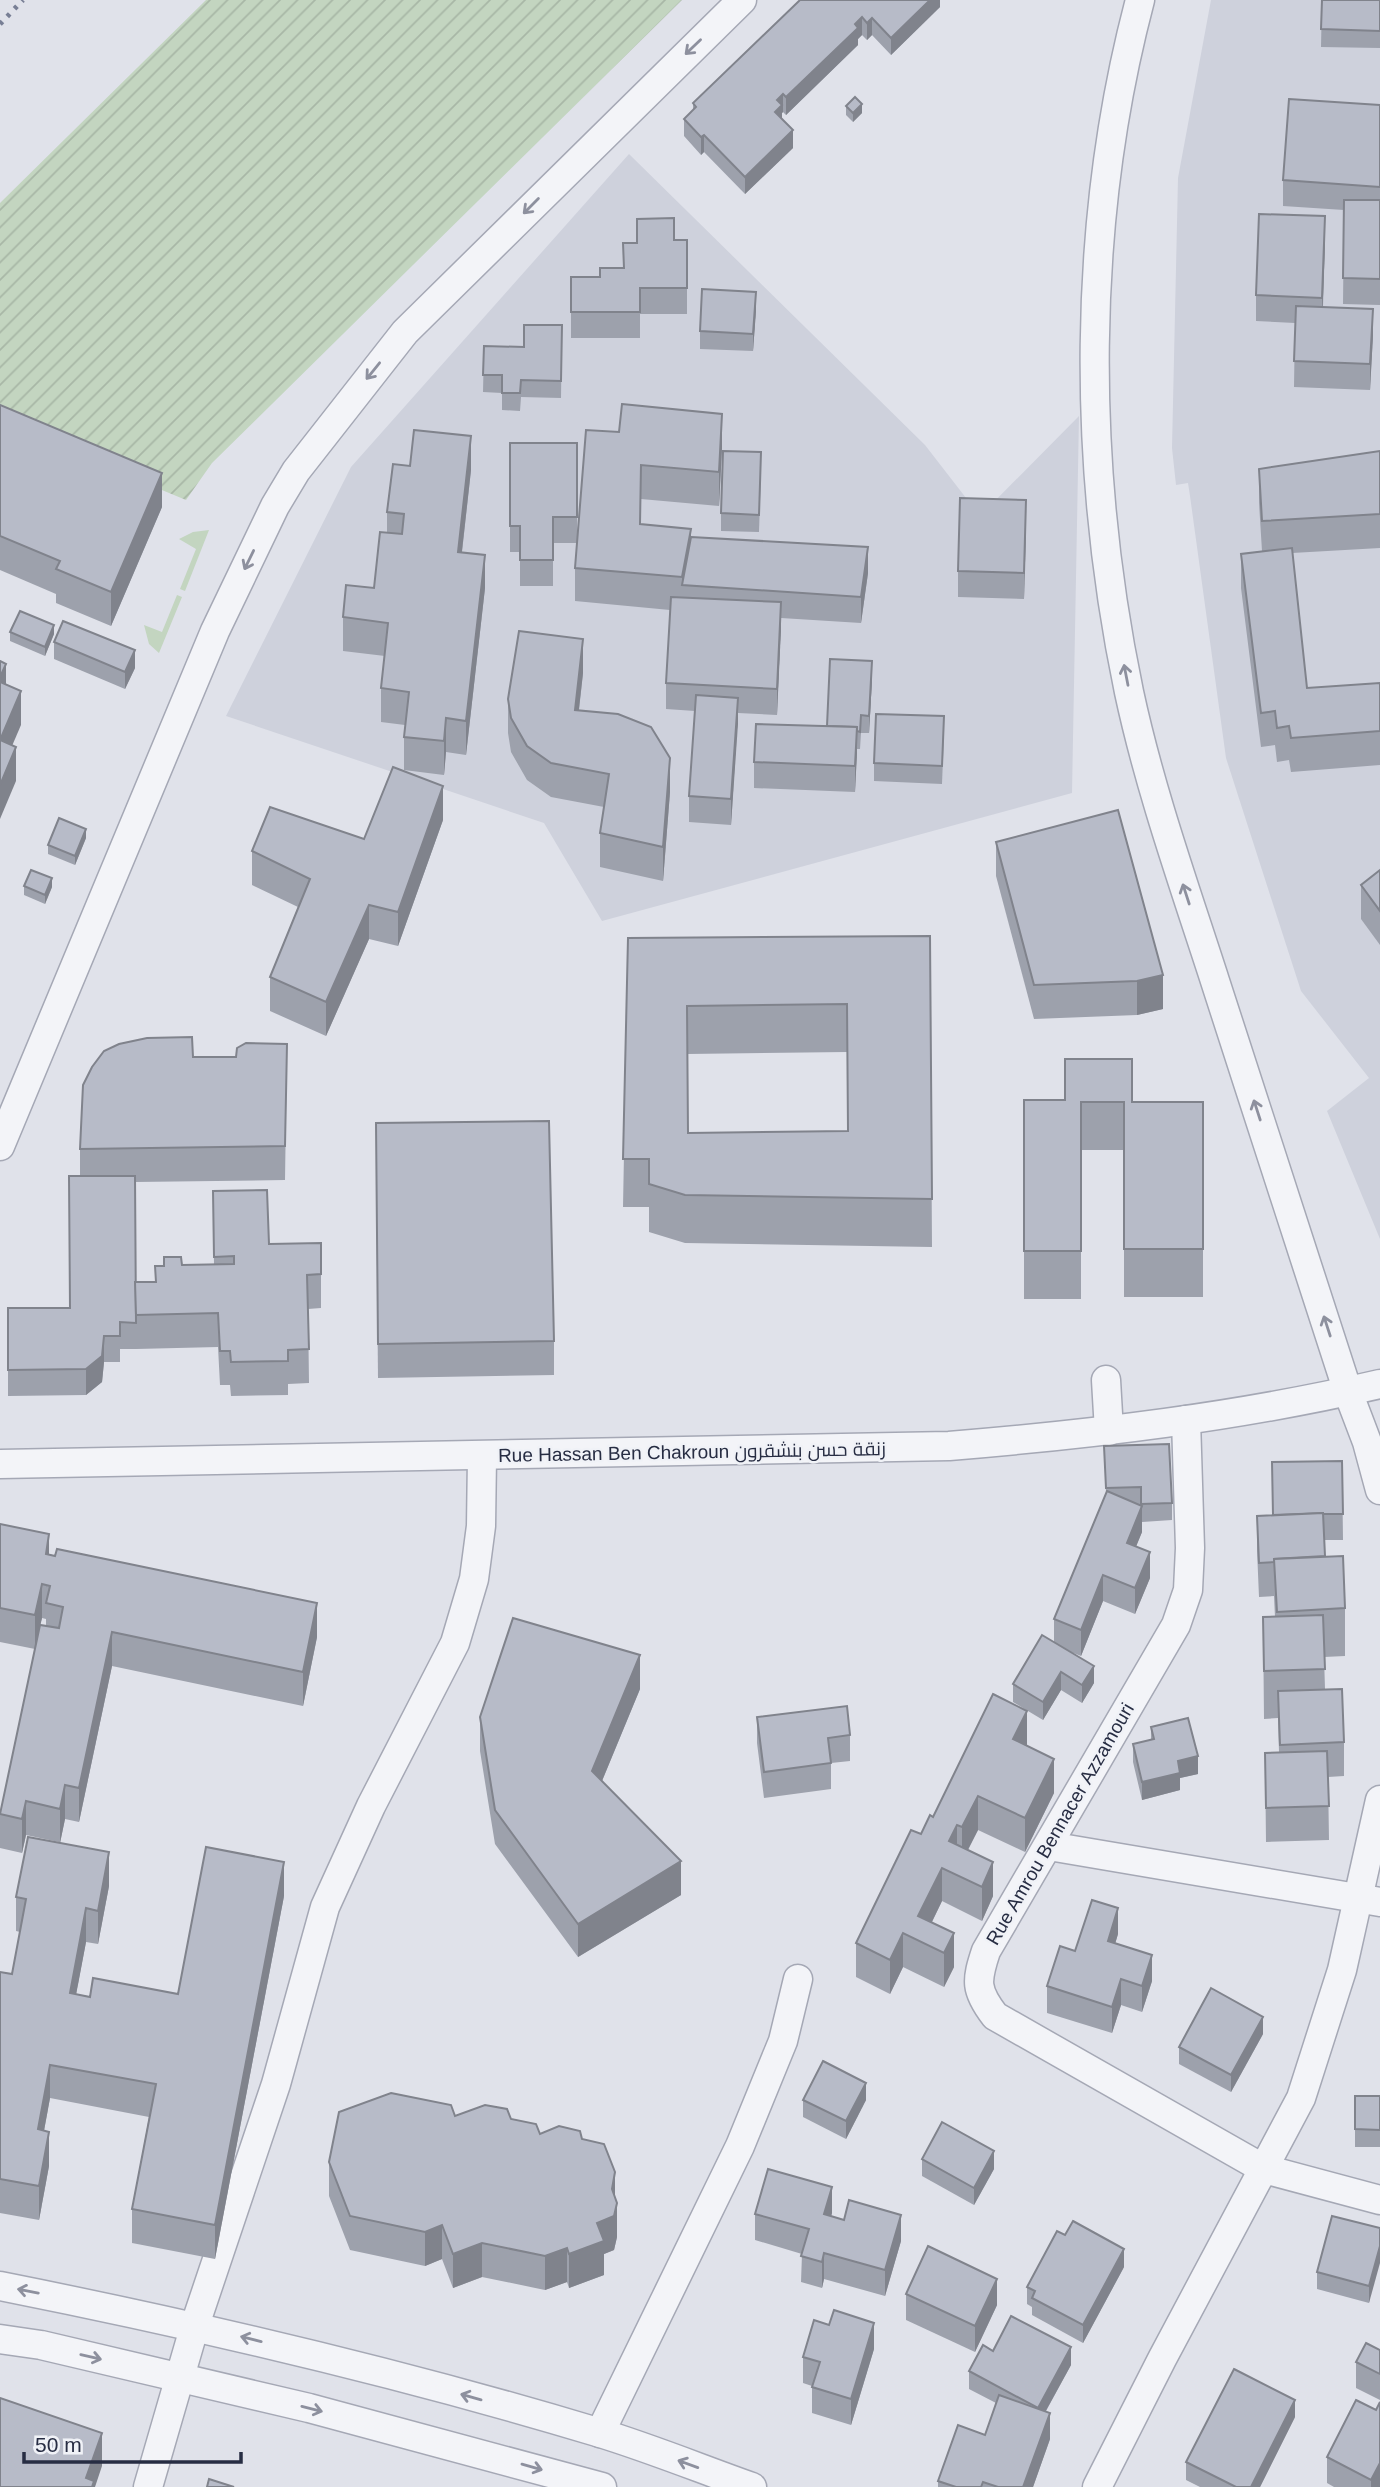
<svg xmlns="http://www.w3.org/2000/svg" width="1380" height="2487" font-family="Arial,Cairo,sans-serif">
<style>
.built{fill:#ced1dc}
.green{fill:#c3d5c0}
.garden{fill:url(#garden-furrows)}
.lines{fill:none;stroke-linecap:round;stroke-linejoin:round}
.minor-casing{stroke:#a5a8b5;stroke-width:31}
.minor{stroke:#f3f4f8;stroke-width:28}
.rail{stroke:#787f95;stroke-width:5;stroke-dasharray:3.5 7;stroke-linecap:butt}
.wall{fill:#9da1ac;fill-rule:evenodd}
.shaded-wall{fill:#80838c}
.building{fill:#b7bbc8;stroke:#80838c;stroke-width:2;fill-rule:evenodd}
.oneway{stroke:#8d909e}
.labels{text-anchor:middle;dominant-baseline:central;stroke-width:5;stroke-linejoin:round;paint-order:stroke}
.street-label{font-size:19px;fill:#272d43;stroke:#f0f2f7}
</style>
<defs>
<pattern id="garden-furrows" width="10" height="10" patternUnits="userSpaceOnUse" patternTransform="scale(1.75)"><rect width="10" height="10" fill="#c3d5c0"/><path d="M-1 1l2-2M0 10L10 0M9 11l2-2" fill="none" stroke="#a8b7a6"/></pattern>
</defs>
<rect width="100%" height="100%" fill="#e0e2ea"/>
<g class="built">
<path d="M1211,0H1380V1239L1327,1111L1369,1078L1301,991L1226,758L1190,496L1188,483L1176,485L1172,448L1178,178Z"/>
<path d="M629,154L925,445L980,516L1079,416L1072,793L602,921L544,823L226,716L351,467Z"/>
</g>
<g class="green">
<path d="M209,530L185,591L180,589L196,549L179,539L193,532Z"/>
<path d="M177,595L182,597L159,653L149,644L144,625L162,632Z"/>
</g>
<path class="garden" d="M206,0H682L212,463L186,500L0,423V203Z"/>
<g class="lines">
<g class="minor-casing">
<g id="minor">
<path d="M1140,0C1081,223 1082,467 1129,692C1150,790 1184,885 1215,981C1259,1118 1304,1254 1348,1392L1367,1442L1380,1490"/>
<path d="M0,1146L215,631L275,506L296,471L405,332L742,0"/>
<path d="M1106,1380L1109,1431"/>
<path d="M1186,1420L1190,1548L1188,1590L1176,1625L986,1951C976,1981 975,1990 995,2016L1264,2169L1380,2200"/>
<path d="M0,1464L949,1446C1094,1434 1238,1417 1380,1384"/>
<path d="M1049,1846L1380,1902"/>
<path d="M0,2286C201,2326 401,2373 597,2432C650,2448 701,2469 752,2487"/>
<path d="M0,2339L41,2345L309,2408L602,2487"/>
<path d="M600,2433L740,2146L783,2041L798,1979"/>
<path d="M148,2487L195,2325L276,2084L325,1907L371,1806L455,1643L474,1579L481,1526L482,1457"/>
<path d="M1097,2487L1162,2359L1301,2098L1342,1970L1380,1800"/>
</g>
</g>
<use href="#minor" class="minor"/>
<path class="rail" d="M0,24L23,0"/>
</g>
<g class="wall">
<path d="M800,0H940V7L891,55L872,35L867,40L862,35L858,39V45L786,115L783,112L782,113V118L793,148L745,194L704,152L701,155L684,136V119L693,110V103Z"/>
<path d="M1322,0H1380V48L1321,47Z"/>
<path d="M1380,105V305L1343,304L1344,210L1283,206V180Z"/>
<path d="M846,106L862,113L853,122L846,115Z"/>
<path d="M674,240H687V314H640V338H571V277H600L623,268L637,243Z"/>
<path d="M1325,242L1323,307L1373,335L1370,390L1294,387L1295,323L1256,321V295Z"/>
<path d="M756,310L753,351L700,349V331Z"/>
<path d="M562,325L561,398L521,397L520,411L502,410V393L483,392L484,346L524,347Z"/>
<path d="M0,405L162,507L111,626L56,603V594L0,570Z"/>
<path d="M586,430L722,448L719,506L641,499V524L691,537L868,573L861,623L781,618L777,715L738,713L731,825L689,822V796L695,711L666,709V683L670,610L575,601V568L577,543H553V586H520V552H510V443L577,517V539Z"/>
<path d="M1380,451V548L1292,553L1307,688L1380,683V765L1291,772L1289,760L1277,762L1275,745L1261,747L1241,588V554L1262,551L1259,503V469Z"/>
<path d="M471,470L462,552L485,588L466,755L446,752L444,775L404,770V737L405,725L381,722V688L385,656L343,651V617L374,588L387,533V512Z"/>
<path d="M761,470L759,532L721,531V513Z"/>
<path d="M1026,526L1024,599L958,597V571Z"/>
<path d="M10,632L54,634L45,656L10,641Z"/>
<path d="M54,642L135,668L125,689L54,659Z"/>
<path d="M583,673L579,710L670,792L663,881L600,867V833L604,807L551,797L527,780L511,752L508,733V699Z"/>
<path d="M872,679L869,733H861L860,749H857L855,792L754,788V762L827,726Z"/>
<path d="M944,734L942,784L874,781V763Z"/>
<path d="M1118,810L1163,1009L1137,1015L1034,1019L996,876V842Z"/>
<path d="M443,820L398,946L369,939L326,1036L270,1011V977L298,907L252,885V851L364,839Z"/>
<path d="M86,838L75,865L48,854V845Z"/>
<path d="M1380,870V945L1361,919V885Z"/>
<path d="M24,886L52,887L45,904L24,895Z"/>
<path d="M930,936L932,1247L685,1243L649,1232V1207H623L628,938ZM847,1052L848,1131L688,1133L687,1054Z"/>
<path d="M287,1044L285,1180L135,1182L136,1282H155L182,1265H214L213,1191L269,1244L321,1243V1308L308,1309L309,1383L288,1384V1395L231,1396L230,1385H220L218,1347L136,1349V1348V1349H120V1362H104L102,1382L86,1395L8,1396V1308H70L80,1176V1149L193,1057H236Z"/>
<path d="M1024,1100L1132,1102H1203V1297H1124V1150H1081V1299H1024Z"/>
<path d="M376,1157L554,1341V1375L378,1378Z"/>
<path d="M1104,1446L1172,1503V1520L1142,1522V1532L1136,1546L1150,1578L1135,1614L1103,1601L1081,1656L1071,1652L1094,1683L1082,1703L1061,1690L1043,1720L1013,1702V1684L1054,1642V1619L1106,1493Z"/>
<path d="M1342,1461L1343,1540H1324L1325,1556L1345,1608V1656L1324,1657L1325,1689L1344,1742V1776L1328,1777L1329,1840L1266,1842L1265,1753L1279,1752L1278,1718L1264,1719L1263,1617H1275L1274,1596L1259,1597L1257,1550V1516H1272Z"/>
<path d="M0,1524L49,1554L317,1637L303,1706L112,1666L79,1822L65,1819L60,1843L109,1886L98,1944L86,1942L76,1994L90,1997L178,1994L284,1896L215,2259L132,2243V2209L149,2117L50,2098L44,2131L49,2166L39,2220L0,2213V1972L12,1974L20,1932L16,1931V1897L59,1842L26,1835L22,1853L0,1848V1813L35,1649L0,1642ZM42,1618L46,1619V1626L40,1625Z"/>
<path d="M640,1689L602,1781L681,1895L578,1957L495,1844L480,1751V1717Z"/>
<path d="M757,1717L850,1735V1761L831,1763V1789L764,1798L757,1743Z"/>
<path d="M1151,1727L1198,1774L1180,1778V1790L1142,1800L1133,1762V1744L1151,1740Z"/>
<path d="M1027,1745L1026,1746L1054,1793L1025,1852L978,1830L968,1850L993,1896L982,1921L942,1901L932,1922L954,1967L944,1987L903,1967L890,1994L856,1977V1943L921,1834Z"/>
<path d="M1118,1934L1115,1944L1152,1981L1142,2012L1121,2005L1112,2033L1047,2013V1986L1075,1951Z"/>
<path d="M1263,2034L1231,2092L1179,2064V2047Z"/>
<path d="M1380,2096V2147H1355V2129Z"/>
<path d="M803,2100H866L846,2139L803,2117Z"/>
<path d="M455,2116L511,2119L540,2134L582,2139L615,2198L617,2237L614,2250L604,2254V2275L569,2288L567,2282L545,2290L482,2277L453,2288L442,2259L425,2266L350,2250L329,2196V2162Z"/>
<path d="M922,2159L994,2169L974,2205L922,2176Z"/>
<path d="M832,2213L831,2216L901,2241L885,2296L824,2279L822,2288L801,2282L802,2254L755,2240V2214Z"/>
<path d="M1380,2228L1369,2303L1317,2289V2272Z"/>
<path d="M1124,2267L1083,2343L1032,2315V2307L1027,2304V2287Z"/>
<path d="M906,2294L997,2305L975,2352L906,2320Z"/>
<path d="M829,2325L874,2349L851,2425L812,2413V2386L803,2383V2357Z"/>
<path d="M1380,2350V2400L1356,2388V2362Z"/>
<path d="M993,2351L1071,2365L1046,2411L1050,2439L1033,2487H938V2481L985,2435L996,2403L969,2389V2371Z"/>
<path d="M1376,2410L1380,2487H1334L1327,2483V2457Z"/>
<path d="M1295,2417L1260,2487H1200L1186,2480V2462Z"/>
</g>
<g class="shaded-wall">
<path d="M930,0H940V7L891,55V38Z"/>
<path d="M862,17V35L858,39V45L786,115V97Z"/>
<path d="M872,18V35L867,40V23Z"/>
<path d="M783,94V112L782,113V123L775,112L777,100Z"/>
<path d="M862,104V113L853,122V113Z"/>
<path d="M793,130V148L745,194V177Z"/>
<path d="M704,135V152L701,155V137Z"/>
<path d="M1325,216V242L1322,324V298Z"/>
<path d="M756,292V310L753,351V334Z"/>
<path d="M1373,309V335L1370,390V364Z"/>
<path d="M722,414V448L719,506V472Z"/>
<path d="M471,436V470L458,586V552Z"/>
<path d="M162,473V507L111,626V592Z"/>
<path d="M1026,500V526L1024,599V573Z"/>
<path d="M691,529V563L682,585V577Z"/>
<path d="M868,547V573L861,623V597Z"/>
<path d="M485,555V588L466,755V721Z"/>
<path d="M781,602V629L777,715V689Z"/>
<path d="M54,625V634L45,656V647Z"/>
<path d="M583,639V673L575,743V710Z"/>
<path d="M135,650V668L125,689V672Z"/>
<path d="M872,661V679L869,733V716Z"/>
<path d="M6,664V698L0,710V677Z"/>
<path d="M21,691V725L0,774V740Z"/>
<path d="M738,698V724L731,825V799Z"/>
<path d="M446,718V752L444,775V741Z"/>
<path d="M857,727V753L855,792V766Z"/>
<path d="M16,747V781L0,819V785Z"/>
<path d="M670,758V792L663,881V847Z"/>
<path d="M443,786V820L398,946V912Z"/>
<path d="M86,829V838L75,865V856Z"/>
<path d="M52,878V887L45,904V895Z"/>
<path d="M369,905V939L326,1036V1002Z"/>
<path d="M1163,975V1009L1137,1015V981Z"/>
<path d="M104,1336V1362L102,1382L86,1395V1369Z"/>
<path d="M1142,1506V1532L1127,1569V1543Z"/>
<path d="M49,1534V1568L46,1588V1554Z"/>
<path d="M1150,1552V1578L1135,1614V1588Z"/>
<path d="M1103,1575V1601L1081,1656V1630Z"/>
<path d="M42,1584V1618L35,1649V1615Z"/>
<path d="M317,1603V1637L303,1706V1672Z"/>
<path d="M112,1632V1666L79,1822V1788Z"/>
<path d="M640,1655V1689L592,1805V1771Z"/>
<path d="M1094,1666V1683L1082,1703V1685Z"/>
<path d="M1061,1672V1690L1043,1720V1702Z"/>
<path d="M1027,1711V1745L1013,1773V1739Z"/>
<path d="M1198,1756V1774L1180,1778V1790L1142,1800V1782L1178,1761Z"/>
<path d="M1054,1759V1793L1025,1852V1818Z"/>
<path d="M65,1785V1819L60,1843V1809Z"/>
<path d="M978,1796V1830L962,1861V1827Z"/>
<path d="M26,1801V1835L22,1853V1819Z"/>
<path d="M957,1825V1859L949,1841Z"/>
<path d="M109,1852V1886L98,1944V1911Z"/>
<path d="M681,1861V1895L578,1957V1924Z"/>
<path d="M284,1862V1896L215,2259V2225Z"/>
<path d="M993,1862V1896L982,1921V1887Z"/>
<path d="M942,1868V1901L922,1942L918,1916Z"/>
<path d="M86,1908V1942L70,2027V1993Z"/>
<path d="M1118,1908V1934L1108,1967V1941Z"/>
<path d="M903,1933V1967L890,1994V1960Z"/>
<path d="M954,1933V1967L944,1987V1953Z"/>
<path d="M1152,1955V1981L1142,2012V1986Z"/>
<path d="M1121,1979V2005L1112,2033V2007Z"/>
<path d="M1263,2017V2034L1231,2092V2075Z"/>
<path d="M50,2065V2098L38,2163V2129Z"/>
<path d="M866,2083V2100L846,2139V2121Z"/>
<path d="M49,2132V2166L39,2220V2186Z"/>
<path d="M994,2151V2169L974,2205V2188Z"/>
<path d="M615,2172V2206L617,2203V2237L614,2250L604,2254V2275L569,2288V2254L597,2223L612,2189Z"/>
<path d="M832,2187V2213L824,2240V2214Z"/>
<path d="M901,2215V2241L885,2296V2270Z"/>
<path d="M442,2225V2259L425,2266V2232Z"/>
<path d="M482,2243V2277L453,2288V2254Z"/>
<path d="M1380,2246V2263L1369,2303V2286Z"/>
<path d="M567,2248V2282L545,2290V2256Z"/>
<path d="M1124,2249V2267L1083,2343V2325Z"/>
<path d="M824,2253V2279L822,2288V2262Z"/>
<path d="M997,2279V2305L975,2352V2326Z"/>
<path d="M874,2323V2349L851,2425V2399Z"/>
<path d="M1071,2347V2365L1038,2425V2408Z"/>
<path d="M1295,2400V2417L1260,2487H1251Z"/>
<path d="M1050,2413V2439L1033,2487H1023Z"/>
<path d="M102,2433V2466L95,2487H86V2478Z"/>
<path d="M1380,2463V2487H1371V2480Z"/>
</g>
<g class="building">
<path d="M800,0H930L891,38L872,18L867,23L862,17L855,24L858,28L786,97L783,94L777,100L782,105L775,112L793,130L745,177L704,135L701,137L684,119L696,107L693,103Z"/>
<path d="M1322,0H1380V31L1321,29Z"/>
<path d="M855,97L862,104L853,113L846,106Z"/>
<path d="M1289,99L1380,105V187L1283,180Z"/>
<path d="M1344,200H1380V279L1343,278Z"/>
<path d="M1259,214L1325,216L1322,298L1256,295Z"/>
<path d="M674,218V240H687V288H640V312H571V277H600V268H624L623,243H637V219Z"/>
<path d="M702,289L756,292L753,334L700,331Z"/>
<path d="M1296,306L1373,309L1370,364L1294,361Z"/>
<path d="M524,325H562L561,381L521,380L520,393H502V375H483L484,346L524,347Z"/>
<path d="M622,404L722,414L719,472L641,465L640,524L691,529L682,577L575,568L586,430L619,432Z"/>
<path d="M0,405L162,473L111,592L56,569L60,561L0,536Z"/>
<path d="M414,430L471,436L458,552L485,555L466,721L446,718L444,741L404,737L409,692L381,688L388,623L343,617L346,585L374,588L380,532L402,534L404,514L387,512L393,464L410,466Z"/>
<path d="M510,443H577V517H553V560H520V526H510Z"/>
<path d="M723,451L761,452L759,515L721,513Z"/>
<path d="M1380,451V514L1262,521L1259,469Z"/>
<path d="M960,498L1026,500L1024,573L958,571Z"/>
<path d="M691,537L868,547L861,597L682,585Z"/>
<path d="M1292,548L1307,688L1380,683V731L1291,738L1289,726L1277,728L1275,711L1261,713L1241,554Z"/>
<path d="M671,597L781,602L777,689L666,683Z"/>
<path d="M20,611L54,625L45,647L10,632Z"/>
<path d="M63,621L135,650L125,672L54,642Z"/>
<path d="M519,631L583,639L575,710L618,714L651,727L670,758L663,847L600,833L609,774L551,763L527,746L511,718L508,699Z"/>
<path d="M830,659L872,661L869,716L861,715L860,732L857,731V727L827,726Z"/>
<path d="M0,661L6,664L0,677Z"/>
<path d="M0,682L21,691L0,740L16,747L0,785Z"/>
<path d="M696,695L738,698L731,799L689,796Z"/>
<path d="M876,714L944,716L942,766L874,763Z"/>
<path d="M756,724L857,727L855,766L754,762Z"/>
<path d="M393,767L443,786L398,912L369,905L326,1002L270,977L310,879L252,851L270,807L364,839Z"/>
<path d="M1118,810L1163,975L1137,981L1034,985L996,842Z"/>
<path d="M59,818L86,829L75,856L48,845Z"/>
<path d="M31,870L52,878L45,895L24,886Z"/>
<path d="M1380,870V911L1361,885Z"/>
<path d="M930,936L932,1199L685,1195L649,1184V1159H623L628,938ZM847,1004L848,1131L688,1133L687,1006Z"/>
<path d="M192,1037L193,1057H236L237,1048L246,1043L287,1044L285,1146L80,1149L83,1085L92,1067L104,1051L119,1044L147,1038Z"/>
<path d="M1065,1059H1132V1102H1203V1249H1124V1102H1081V1251H1024V1100H1065Z"/>
<path d="M549,1121L554,1341L378,1344L376,1123Z"/>
<path d="M69,1176H135L136,1323L120,1322V1336H104L102,1356L86,1369L8,1370V1308H70Z"/>
<path d="M267,1190L269,1244L321,1243V1274L307,1275L309,1349L288,1350V1361L231,1362L230,1351H220L218,1313L136,1315L135,1282H156L155,1266H164V1257H181L182,1265L234,1264V1256L214,1257L213,1191Z"/>
<path d="M1169,1444L1172,1503L1141,1504V1487L1106,1488L1104,1446Z"/>
<path d="M1342,1461L1343,1514H1323V1513L1273,1515L1272,1462Z"/>
<path d="M1107,1491L1142,1506L1127,1543L1150,1552L1135,1588L1103,1575L1081,1630L1054,1619Z"/>
<path d="M1323,1513L1325,1556L1274,1559V1562L1259,1563L1257,1516Z"/>
<path d="M0,1524L49,1534L46,1554L55,1556L57,1549L317,1603L303,1672L112,1632L79,1788L65,1785L60,1809L26,1801L22,1819L0,1814L40,1625L59,1628L63,1607L46,1603L50,1586L42,1584L35,1615L0,1608Z"/>
<path d="M1343,1556L1345,1608L1277,1612L1274,1559Z"/>
<path d="M1323,1615L1325,1669L1264,1671L1263,1617Z"/>
<path d="M513,1618L640,1655L592,1771L681,1861L578,1924L495,1810L480,1717Z"/>
<path d="M1042,1635L1094,1666L1082,1685L1061,1672L1043,1702L1013,1684Z"/>
<path d="M1342,1689L1344,1742L1280,1745L1278,1691Z"/>
<path d="M993,1694L1027,1711L1013,1739L1054,1759L1025,1818L978,1796L962,1827L957,1825L949,1841L993,1862L982,1887L942,1868L918,1916L954,1933L944,1953L903,1933L890,1960L856,1943L911,1830L921,1834L930,1815L933,1817Z"/>
<path d="M847,1706L850,1735L828,1738L831,1763L764,1772L757,1717Z"/>
<path d="M1188,1718L1198,1756L1178,1761L1180,1773L1142,1782L1133,1744L1154,1739L1151,1727Z"/>
<path d="M1327,1751L1329,1806L1266,1808L1265,1753Z"/>
<path d="M28,1837L109,1852L98,1911L86,1908L70,1993L90,1997L93,1978L178,1994L206,1847L284,1862L215,2225L132,2209L156,2084L50,2065L38,2129L49,2132L39,2186L0,2179V1972L12,1974L26,1899L16,1897Z"/>
<path d="M1092,1900L1118,1908L1108,1941L1152,1955L1142,1986L1121,1979L1112,2007L1047,1986L1060,1946L1075,1951Z"/>
<path d="M1211,1988L1263,2017L1231,2075L1179,2047Z"/>
<path d="M823,2061L866,2083L846,2121L803,2100Z"/>
<path d="M391,2093L451,2105L455,2116L485,2105L507,2109L511,2119L536,2124L540,2134L559,2126L580,2131L582,2139L604,2144L615,2172L612,2189L617,2203L614,2216L597,2223L604,2241L569,2254L567,2248L545,2256L482,2243L453,2254L442,2225L425,2232L350,2216L329,2162L339,2112Z"/>
<path d="M1355,2096H1380V2130L1355,2129Z"/>
<path d="M942,2122L994,2151L974,2188L922,2159Z"/>
<path d="M768,2169L832,2187L824,2214L844,2220L849,2200L901,2215L885,2270L824,2253L822,2262L801,2256L809,2229L755,2214Z"/>
<path d="M1332,2216L1380,2228V2246L1369,2286L1317,2272Z"/>
<path d="M1073,2221L1124,2249L1083,2325L1032,2298L1035,2291L1027,2287L1057,2231L1065,2235Z"/>
<path d="M928,2246L997,2279L975,2326L906,2294Z"/>
<path d="M834,2310L874,2323L851,2399L812,2387L820,2362L803,2357L814,2320L829,2325Z"/>
<path d="M1011,2316L1071,2347L1038,2408L969,2371L983,2345L993,2351Z"/>
<path d="M1366,2343L1380,2350V2374L1356,2362Z"/>
<path d="M1234,2369L1295,2400L1251,2487H1236L1186,2462Z"/>
<path d="M999,2395L1050,2413L1023,2487H998L983,2482L981,2487H956L938,2481L958,2425L985,2435Z"/>
<path d="M0,2398L102,2433L86,2478L94,2481L92,2487H0Z"/>
<path d="M1356,2400L1376,2410L1380,2402V2463L1371,2480L1327,2457Z"/>
<path d="M209,2479L234,2487H207Z"/>
</g>
<defs><path id="oneway-shaft" d="M-6 0H5M1.5-3L5.5 0L1.5 3" fill="none" stroke-width="1.6" stroke-linecap="round" stroke-linejoin="round" transform="scale(1.75)"/></defs>
<g class="oneway">
<use href="#oneway-shaft" transform="translate(693 47) rotate(136)"/>
<use href="#oneway-shaft" transform="translate(531 206) rotate(135)"/>
<use href="#oneway-shaft" transform="translate(373 371) rotate(129)"/>
<use href="#oneway-shaft" transform="translate(249 560) rotate(116)"/>
<use href="#oneway-shaft" transform="translate(1126 675) rotate(-101)"/>
<use href="#oneway-shaft" transform="translate(1186 894) rotate(-108)"/>
<use href="#oneway-shaft" transform="translate(1257 1110) rotate(-108)"/>
<use href="#oneway-shaft" transform="translate(1327 1326) rotate(-108)"/>
<use href="#oneway-shaft" transform="translate(28 2291) rotate(-169)"/>
<use href="#oneway-shaft" transform="translate(251 2339) rotate(-166)"/>
<use href="#oneway-shaft" transform="translate(91 2357) rotate(13)"/>
<use href="#oneway-shaft" transform="translate(471 2397) rotate(-164)"/>
<use href="#oneway-shaft" transform="translate(312 2409) rotate(14)"/>
<use href="#oneway-shaft" transform="translate(688 2464) rotate(-160)"/>
<use href="#oneway-shaft" transform="translate(532 2467) rotate(16)"/>
</g>
<g class="labels">
<g class="street-label">
<text transform="translate(692 1452) rotate(-1)">Rue Hassan Ben Chakroun زنقة حسن بنشقرون</text>
<text transform="translate(1060 1824) rotate(-60)">Rue Amrou Bennacer Azzamouri</text>
</g>
</g>
<path d="M24 2452v10h217v-10" fill="none" stroke="#272d43" stroke-width="3.5"/>
<text x="35" y="2452" font-size="21" fill="#272d43" stroke="#f0f2f7" stroke-width="5" paint-order="stroke">50 m</text>
</svg>
